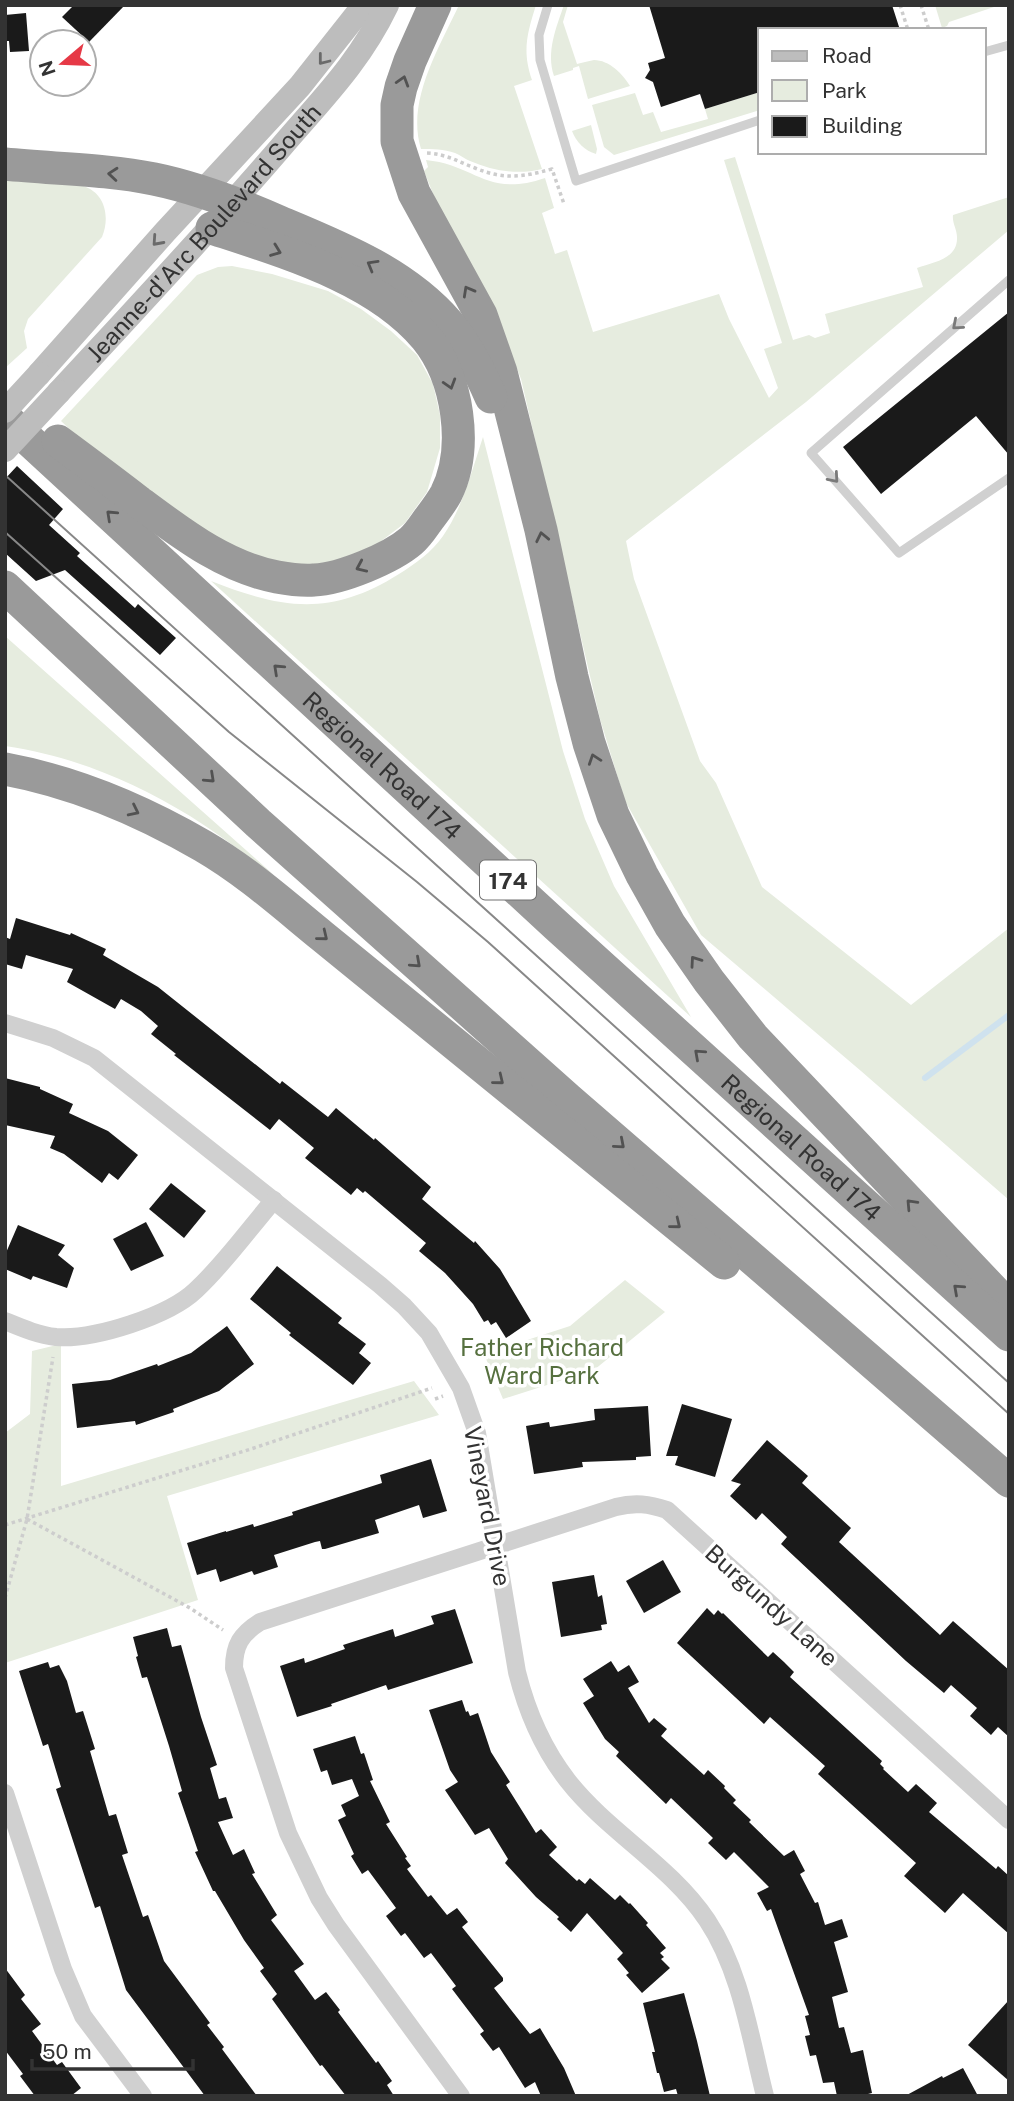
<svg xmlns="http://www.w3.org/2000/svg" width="1014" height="2101" font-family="'Public Sans',sans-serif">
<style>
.green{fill:#e6ecdf}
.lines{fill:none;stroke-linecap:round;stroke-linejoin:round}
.stream{stroke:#cfe2ee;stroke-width:6}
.building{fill:#1a1a1a}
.path{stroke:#cdcdcd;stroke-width:3.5;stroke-dasharray:3.5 3.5;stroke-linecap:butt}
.service{stroke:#d0d0d0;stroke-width:9}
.minor{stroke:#d0d0d0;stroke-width:18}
.secondary{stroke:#bdbdbd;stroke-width:24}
.motorway{stroke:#9a9a9a;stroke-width:33}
.tram{stroke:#888;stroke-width:2}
.secondary-bridge{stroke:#bdbdbd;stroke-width:24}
.oneway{stroke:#6a6a6a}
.oneway2{stroke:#525252}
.oneway3{stroke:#7a7a7a}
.labels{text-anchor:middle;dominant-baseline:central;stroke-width:7;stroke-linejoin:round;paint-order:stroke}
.shield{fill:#fff;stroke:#707070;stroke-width:2}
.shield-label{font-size:23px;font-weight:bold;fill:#333}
.street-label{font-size:24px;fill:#333;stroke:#fff}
.park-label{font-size:24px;fill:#56703f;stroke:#fff}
</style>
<rect width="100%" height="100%" fill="#fff"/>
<g class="green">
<path d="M459,5H536C527,34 522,51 532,80L514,86L542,169C518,175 493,171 470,161C465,159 460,155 455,153C444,149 432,149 421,149C406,101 439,48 459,5Z"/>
<path d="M564,5H568L563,22L577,64C582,63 588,61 594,60C609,60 623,74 630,86L588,99L579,66L573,68V70L554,76C546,52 556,28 564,5Z"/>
<path d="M935,5H1000L949,22L947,26L942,28Z"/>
<path d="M760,92V110L614,155L604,147L592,105L635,93L643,115L653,112L661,132L708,119L705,109Z"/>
<path d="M591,125L597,149L596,154C585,151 576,142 572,131Z"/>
<path d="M735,157L793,340L809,335L815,338L830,333L825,314L923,287L917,268C934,262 958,259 957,237C957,229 952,223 953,215L1009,197V230L806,402L626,541L634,579L700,761L716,783L762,887L911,1005L1009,928V1200L861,1071L701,935L625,801L600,719L521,379L502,330L441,214L424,171L428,167L426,160C476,165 487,198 545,178L554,208L542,213L555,254L567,250L593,332L719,294L729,319L769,398L778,388L764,349L782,343L724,160Z"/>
<path d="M5,180C24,181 43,183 61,184C68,185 77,184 83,186C106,193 110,218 102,237L28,319L24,331L27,348L5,368Z"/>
<path d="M232,266L272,274L328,291L361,309L391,331L417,355L433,384L440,415V448L427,492L405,523L376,545L344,560L312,568L233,556L121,478L61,421L197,275L218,267Z"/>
<path d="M483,437L563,751L585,819L614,886L691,1017L211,581C282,609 331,617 399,574C415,564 432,552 443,536C463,507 472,470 483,437Z"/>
<path d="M5,636L274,875C247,856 219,834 190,816C132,781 73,756 5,746Z"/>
<path d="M625,1280L665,1312L594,1370L503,1399L484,1354L570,1326Z"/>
<path d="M61,1344V1486L414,1381L439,1415L167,1496L198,1600L5,1663V1433L30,1414L32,1351Z"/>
</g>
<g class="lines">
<path class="stream" d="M925,1078L1009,1015"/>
</g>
<g class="building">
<path d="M74,5H125L89,42L62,17Z"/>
<path d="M649,5H892L900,30H760V92L705,109L700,94L661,107L653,82L645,78L650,70L648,63L665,58Z"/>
<path d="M26,13L29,51L10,52L9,41H5V15Z"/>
<path d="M1009,312V455L976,416L881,494L843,447Z"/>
<path d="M17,466L63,509L49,525L80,553L77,556L135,608L138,604L176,638L160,655L65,570L36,581L5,553V479Z"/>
<path d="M16,918L70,935L71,933L106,949L103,955L158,987L280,1084L282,1081L328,1117L336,1108L374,1140L375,1138L431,1187L422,1199L474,1243L475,1241L500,1269L531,1321L506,1338L496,1322L491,1325L488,1320L484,1322L473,1304L445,1273L419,1251L426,1243L365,1191L363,1193L357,1188L351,1195L305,1158L314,1148L279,1119L270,1130L174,1055L176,1054L151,1034L158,1026L141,1011L121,999L115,1009L67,982L73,969L26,955L22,969L5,964V937L10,939Z"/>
<path d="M5,1078L40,1087V1089L73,1104L69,1113L108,1131L138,1155L118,1180L109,1173L102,1183L64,1154L50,1148L55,1136L5,1125Z"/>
<path d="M171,1183L206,1211L184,1238L149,1209Z"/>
<path d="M146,1222L164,1256L131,1271L113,1239Z"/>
<path d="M18,1225L65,1245L58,1255L74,1268L67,1288L33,1276L31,1280L5,1269V1255Z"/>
<path d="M277,1266L342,1318L338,1323L366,1344L359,1353L371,1363L353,1385L289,1335L291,1333L250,1299Z"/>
<path d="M227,1326L254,1364L219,1391L173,1409L174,1412L136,1425L135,1421L77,1428L72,1384L110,1380L157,1364L158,1366L191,1353Z"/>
<path d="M682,1404L732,1419L715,1477L675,1465L678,1456H666Z"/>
<path d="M648,1406L651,1456L636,1457V1460L582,1462L583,1467L534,1474L526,1426L549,1422L550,1427L595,1420L594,1409Z"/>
<path d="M767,1440L808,1476L802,1483L851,1528L839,1542L940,1635L953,1621L1009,1670V1737L998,1727L991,1735L970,1716L977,1708L951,1685L944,1693L906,1661L781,1544L787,1537L762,1513L756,1520L730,1496L741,1484L731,1481Z"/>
<path d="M431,1459L447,1511L423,1518L419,1505L375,1520L379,1533L325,1549H322L320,1541L315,1542L274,1555L278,1567L254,1575L252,1571L220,1582L216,1569L197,1575L187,1543L226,1531V1532L253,1524L254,1527L293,1515L292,1512L382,1483L380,1475Z"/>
<path d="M663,1560L681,1592L644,1613L626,1581Z"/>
<path d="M594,1575L598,1597L602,1595L607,1624L601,1625L602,1630L561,1637L552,1582Z"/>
<path d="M707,1608L714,1615L718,1610L722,1614L723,1613L768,1657L773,1652L784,1662L794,1672L790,1677L882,1761L880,1764L884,1768L883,1769L908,1792L916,1784L937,1803L929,1812L996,1869L998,1866L1009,1876V1934L963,1893L945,1913L904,1876L916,1863L818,1774L825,1766L770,1717L764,1724L677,1643Z"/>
<path d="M455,1609L473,1663L388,1690L386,1685L331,1704L332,1706L297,1717L280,1666L304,1658L305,1663L345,1649L343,1645L393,1629L395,1637L434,1624L431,1616Z"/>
<path d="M167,1628L172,1647L181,1645L201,1717L217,1765L210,1768L219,1799L226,1797L233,1818L218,1822L233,1855L244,1849L255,1873L252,1874L277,1915L271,1920L304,1964L294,1971L315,2000L326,1992L340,2010L338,2012L376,2063L378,2061L392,2081L387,2085L394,2096H346L322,2065L320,2066L272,1999L277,1994L260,1971L264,1968L244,1940L215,1891H213L195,1852L198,1851L178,1793L182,1791L169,1746L147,1677L142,1678L136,1657L138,1656L133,1637Z"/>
<path d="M611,1661L618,1672L629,1665L639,1682L628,1688L649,1723L654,1718L667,1729L661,1736L704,1775L708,1770L725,1786L724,1788L736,1800L733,1803L751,1820L749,1822L784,1856L794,1850L805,1871L800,1874L815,1903L818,1902L825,1925L842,1919L848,1937L834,1942L848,1992L832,1997L839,2028L844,2027L851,2053L863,2050L872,2093L860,2096H837L834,2082L823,2083L816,2055L810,2056L805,2036L810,2035L805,2016L809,2015L771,1909L767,1911L757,1893L769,1887L734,1852L726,1860L708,1843L713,1838L671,1798L666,1804L616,1756L619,1752L605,1739L583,1703L594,1696L583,1679Z"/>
<path d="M48,1662L50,1668L59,1665L67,1681L76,1713L83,1711L95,1749L90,1751L109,1816L116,1814L128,1853L122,1855L143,1917L148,1915L164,1961L210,2023L207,2025L224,2047L222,2049L257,2096H205L126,1990L100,1906L95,1908L56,1789L61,1787L48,1744L43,1746L19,1671Z"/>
<path d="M462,1700L466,1712L468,1711L470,1716L478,1713L491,1752L510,1782L506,1785L536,1833L541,1829L557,1847L549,1855L577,1881L579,1879L585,1884L590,1878L615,1900L620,1895L629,1904L630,1903L648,1923L646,1925L666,1948L660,1953L664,1957L661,1959L670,1968L642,1993L626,1975L629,1973L617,1959L623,1953L587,1913L571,1932L557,1919L559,1917L536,1897L505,1863L508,1859L489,1828L475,1835L445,1790L458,1782L450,1770L429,1710Z"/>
<path d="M355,1736L361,1754L364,1753L373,1780L370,1781L390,1822L386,1824L407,1857L405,1858L411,1866L407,1869L428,1897L431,1895L447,1915L457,1908L468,1922L462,1927L503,1978V1981L494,1988L530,2034L540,2028L564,2068L576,2096H541L535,2082L525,2088L499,2047L493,2051L480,2034L484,2031L452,1989L456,1986L431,1953L424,1958L405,1933L401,1936L386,1916L396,1908L368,1870L362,1874L351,1856L354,1854L338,1820L346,1816L341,1805L359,1796L352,1779L332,1785L327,1770L321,1772L313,1749Z"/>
<path d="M5,1968L25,1995L21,1999L41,2024L32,2031L57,2065L62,2062L81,2088L71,2096H35L20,2076L23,2074L5,2050Z"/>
<path d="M684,1993L697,2041L710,2096H678L676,2089L664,2092L659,2073H657L652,2052H655L643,2003Z"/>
<path d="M1009,2000V2081L968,2045Z"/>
<path d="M963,2068L978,2096H905L942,2076L943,2078Z"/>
</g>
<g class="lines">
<g class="path">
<path d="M900,5L908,30"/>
<path d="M921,5L929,30"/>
<path d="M427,153C446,154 459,162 475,168C504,180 523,177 552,169L564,204"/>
<path d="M435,1399L443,1396"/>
<path d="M27,1519L190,1608L223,1630"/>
<path d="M5,1525L251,1449L432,1388"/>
<path d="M5,1598L27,1519L53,1357"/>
</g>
<g class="service">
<path d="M548,5L539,35L540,60L576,181L760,120"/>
<path d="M984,52L1009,45"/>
<path d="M1009,280L811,453L899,553L1009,478"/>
</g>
<g class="minor">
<path d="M5,1023L53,1038L94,1058L380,1285L404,1306L429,1333L461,1388L477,1433L517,1672C527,1712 543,1749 568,1781C608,1832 670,1865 707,1920C741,1971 750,2037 765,2096"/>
<path d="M5,1321C22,1328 38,1335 56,1337C94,1340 169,1316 196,1290C225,1263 248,1230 274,1200"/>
<path d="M5,1793L63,1969L83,2016L143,2096"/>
<path d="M461,2096L336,1925L319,1898L288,1833L234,1668C234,1645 241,1634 260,1622L616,1507C635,1502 649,1504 667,1510L1009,1820"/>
</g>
<g class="secondary">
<path d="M39,374L165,232L300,86L364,5"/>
<path id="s1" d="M59,392C134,311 210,230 282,146C323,98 359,63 387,5"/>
</g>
<g class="motorway">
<path d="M435,5L410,61L401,87L397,105V141L414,193L481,315L501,372L541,530L572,677L589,743L613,815L642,875L670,925L709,981L753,1037L1009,1307"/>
<path d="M5,164C54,169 106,169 154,179C198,188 239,204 280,222C340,247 405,273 448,323C467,346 479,370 491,397"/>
<path id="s2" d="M5,418L557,926L1009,1335"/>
<path d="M58,441C85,461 112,481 139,502C181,533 224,567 277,577C288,579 303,581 314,580C341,579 391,558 411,541C418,535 423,527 428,520C434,512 441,503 446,494C469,448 458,377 426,338C376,278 284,252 212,228"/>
<path d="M5,587L258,823L568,1099L1009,1481"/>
<path d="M5,769C75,782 141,810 203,846C246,871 284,905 322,936L724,1263"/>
</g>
<g class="tram">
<path d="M5,475L1009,1383"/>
<path d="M5,532L229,732L417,882L488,942L1009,1414"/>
</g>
<g class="secondary-bridge">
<path d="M5,411L39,374"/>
<path d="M5,450L59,392"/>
</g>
</g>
<defs><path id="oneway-chevron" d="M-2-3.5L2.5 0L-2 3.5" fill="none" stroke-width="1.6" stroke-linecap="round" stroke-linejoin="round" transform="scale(1.75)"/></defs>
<g class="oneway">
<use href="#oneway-chevron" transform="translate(323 60) rotate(128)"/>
<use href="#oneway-chevron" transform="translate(157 241) rotate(132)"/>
</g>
<g class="oneway2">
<use href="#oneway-chevron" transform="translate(403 81) rotate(-73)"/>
<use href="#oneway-chevron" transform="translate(113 174) rotate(-175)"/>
<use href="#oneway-chevron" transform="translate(276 251) rotate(21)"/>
<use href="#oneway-chevron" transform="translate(372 265) rotate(-150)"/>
<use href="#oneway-chevron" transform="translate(468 291) rotate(-119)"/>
<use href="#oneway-chevron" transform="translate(450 384) rotate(73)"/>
<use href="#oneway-chevron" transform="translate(111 515) rotate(-137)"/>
<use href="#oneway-chevron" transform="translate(542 537) rotate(-102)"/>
<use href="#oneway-chevron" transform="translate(361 567) rotate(156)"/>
<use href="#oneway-chevron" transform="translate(278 669) rotate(-137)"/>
<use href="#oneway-chevron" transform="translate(594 759) rotate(-109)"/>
<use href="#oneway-chevron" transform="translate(210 778) rotate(43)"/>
<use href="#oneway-chevron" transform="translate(134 811) rotate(26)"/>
<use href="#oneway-chevron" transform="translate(323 936) rotate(39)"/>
<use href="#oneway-chevron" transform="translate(695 961) rotate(-125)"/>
<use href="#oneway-chevron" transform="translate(416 963) rotate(42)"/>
<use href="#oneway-chevron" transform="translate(699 1054) rotate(-138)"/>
<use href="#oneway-chevron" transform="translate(499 1080) rotate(39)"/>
<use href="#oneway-chevron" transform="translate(620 1144) rotate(41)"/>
<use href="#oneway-chevron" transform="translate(911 1204) rotate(-133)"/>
<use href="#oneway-chevron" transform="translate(676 1224) rotate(39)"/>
<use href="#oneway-chevron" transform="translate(958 1289) rotate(-138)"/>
</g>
<g class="oneway3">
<use href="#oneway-chevron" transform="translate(957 325) rotate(139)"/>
<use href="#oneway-chevron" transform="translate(834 478) rotate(49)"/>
</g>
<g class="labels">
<rect class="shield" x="480" y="860.5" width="56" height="39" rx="5"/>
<g class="shield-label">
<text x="508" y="880">174</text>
</g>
<g class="street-label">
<text stroke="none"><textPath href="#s1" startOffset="215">Jeanne-d'Arc Boulevard South</textPath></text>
<text stroke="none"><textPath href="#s2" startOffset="513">Regional Road 174</textPath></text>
<text stroke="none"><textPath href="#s2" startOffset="1080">Regional Road 174</textPath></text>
<text transform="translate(488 1506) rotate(79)">Vineyard Drive</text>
<text transform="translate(772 1605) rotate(42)">Burgundy Lane</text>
</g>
<g class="park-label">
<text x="542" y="1347">Father Richard<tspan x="542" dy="28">Ward Park</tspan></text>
</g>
</g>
<rect width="1014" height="2101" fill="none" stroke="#333333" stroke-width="14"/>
<rect x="758" y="28" width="228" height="126" fill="#ffffff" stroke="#adadad" stroke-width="2"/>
<rect x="772" y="51" width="35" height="10" fill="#bdbdbd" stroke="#adadad" stroke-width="2"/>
<text x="822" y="63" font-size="21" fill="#333333">Road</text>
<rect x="772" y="80" width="35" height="21" fill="#e6ecdf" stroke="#adadad" stroke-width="2"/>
<text x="822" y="98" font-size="21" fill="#333333">Park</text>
<rect x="772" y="116" width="35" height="21" fill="#1a1a1a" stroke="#adadad" stroke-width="2"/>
<text x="822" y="133" font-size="21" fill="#333333">Building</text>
<g transform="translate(63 63) rotate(251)"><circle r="33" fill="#ffffff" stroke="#adadad" stroke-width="2"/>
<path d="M0-5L12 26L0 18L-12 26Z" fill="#e63946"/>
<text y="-10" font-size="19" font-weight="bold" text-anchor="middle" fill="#333333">N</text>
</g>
<path d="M32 2059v10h161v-10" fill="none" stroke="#333333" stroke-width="3.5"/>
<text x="42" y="2059" font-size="21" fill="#333333" stroke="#ffffff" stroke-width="5" paint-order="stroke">50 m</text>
</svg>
